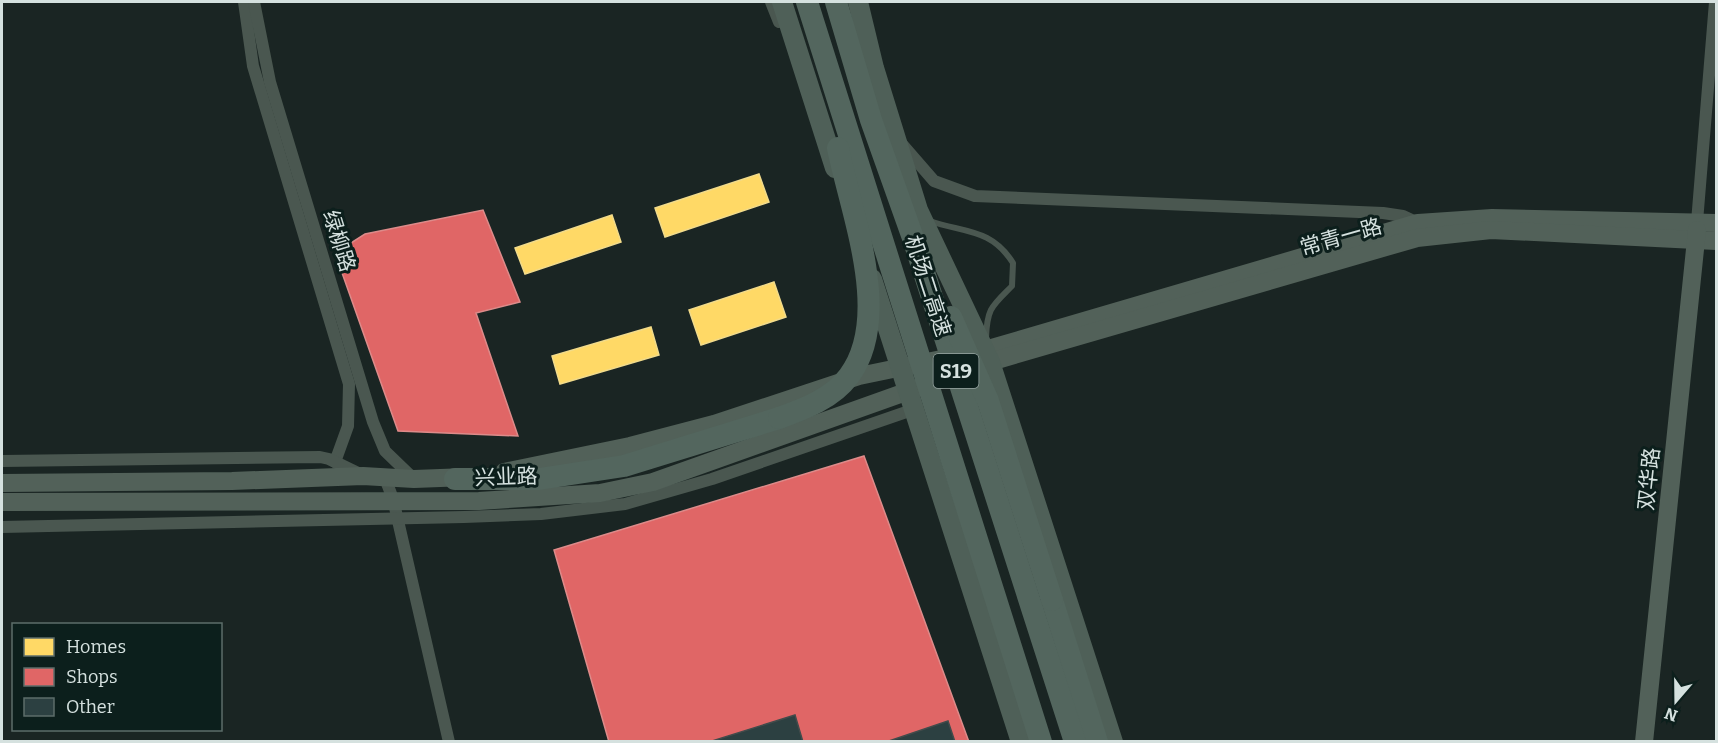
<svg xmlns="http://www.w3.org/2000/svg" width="1718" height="743" font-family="Bitter,'Noto Sans SC',serif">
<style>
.homes{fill:#ffd966;stroke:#f2db8a;stroke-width:1.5}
.shops{fill:#e06666;stroke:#dd8b8a;stroke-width:1.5}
.building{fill:#2c4041;stroke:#424b4b;stroke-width:1.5}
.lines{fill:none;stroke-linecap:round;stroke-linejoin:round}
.lane{stroke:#4a5750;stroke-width:6}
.street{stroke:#4a5750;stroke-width:12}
.secondary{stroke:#526159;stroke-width:18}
.primary{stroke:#4f6058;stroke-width:20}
.highway{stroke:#53665e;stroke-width:22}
.highway-bridge{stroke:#53665e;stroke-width:22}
.labels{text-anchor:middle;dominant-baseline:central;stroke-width:6;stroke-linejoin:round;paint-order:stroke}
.shield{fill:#0c1f1c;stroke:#99a7a4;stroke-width:1.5}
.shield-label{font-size:20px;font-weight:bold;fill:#d5e1df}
.street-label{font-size:21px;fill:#d5e1df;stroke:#0c1f1c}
</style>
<rect width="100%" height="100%" fill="#1a2523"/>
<g class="homes">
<path d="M759,174L769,202L665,237L655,208Z"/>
<path d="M612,215L621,242L525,274L515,248Z"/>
<path d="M774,282L786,317L701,345L689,310Z"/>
<path d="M651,327L659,355L560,384L552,356Z"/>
</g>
<g class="shops">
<path d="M483,210L520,302L476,313L518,436L398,431L335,253L365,234Z"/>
<path d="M864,456L969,742H609L554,550Z"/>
</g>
<g class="building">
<path d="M795,715L803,742H709Z"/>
<path d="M948,721L955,742H886Z"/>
</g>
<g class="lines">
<path class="lane" d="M930,221C964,233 991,228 1013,263L1012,286C992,306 987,308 986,338"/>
<g class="street">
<path d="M244,2L253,66L349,384L348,426L335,462"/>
<path d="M254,2L270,82L373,422L385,451L414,479"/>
<path d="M771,2L779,22"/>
<path d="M901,143L934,181L975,196L1383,213L1403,216L1418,223"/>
<path d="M1697,222L1715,2"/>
<path d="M2,461L320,457L329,459L360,474"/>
<path d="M385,478L393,499L449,742"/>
<path d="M2,527L464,517L541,514L625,504L712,479L915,409"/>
</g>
<g class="secondary">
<path d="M504,472L630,446L714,424L859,376L985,350L1418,223L1492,218L1716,223"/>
<path d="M2,483L232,481L363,476L414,479L467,477"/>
<path d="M2,502L479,501L600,493L653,482L990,362L1417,238L1491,230L1716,241"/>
<path d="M1644,742L1697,230"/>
</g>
<g class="primary">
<path d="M782,2L835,168"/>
<path d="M858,2L874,68L918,210L990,362L1113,742"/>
<path d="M872,279L1021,742"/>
</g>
<g class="highway">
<path d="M455,479H539L624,466L779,418"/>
<path d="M1052,600L1097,742"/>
</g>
<g class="highway-bridge">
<path d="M807,2L1041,742"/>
<path d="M836,2L871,120L913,238L1075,742"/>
<path d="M951,317L988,401L1052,600"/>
<path d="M779,418C804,409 832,399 849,376C893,317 851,213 838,148"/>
</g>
</g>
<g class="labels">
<rect class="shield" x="933.5" y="354" width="45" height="34" rx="4.5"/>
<g class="shield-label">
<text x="956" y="371">S19</text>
</g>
<g class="street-label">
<text transform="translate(1341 237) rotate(-16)">常青一路</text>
<text transform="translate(339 241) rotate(73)">绿柳路</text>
<text transform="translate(928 286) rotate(72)">机场二高速</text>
<text transform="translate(506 477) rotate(-2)">兴业路</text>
<text transform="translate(1649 479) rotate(-84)">双华路</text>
</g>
</g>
<rect width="1718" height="743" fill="none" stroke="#d5e1df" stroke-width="6"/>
<rect x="12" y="623" width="210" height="108" fill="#0c1f1c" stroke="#5c6d6a" stroke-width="1.5"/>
<rect x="24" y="638" width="30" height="18" fill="#ffd966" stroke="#5c6d6a" stroke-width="1.5"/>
<text x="66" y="653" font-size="18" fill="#d5e1df">Homes</text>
<rect x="24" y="668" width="30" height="18" fill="#e06666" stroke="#5c6d6a" stroke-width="1.5"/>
<text x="66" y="683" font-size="18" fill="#d5e1df">Shops</text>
<rect x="24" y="698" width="30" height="18" fill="#2c4041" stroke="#5c6d6a" stroke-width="1.5"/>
<text x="66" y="713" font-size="18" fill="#d5e1df">Other</text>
<g transform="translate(1676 701) rotate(200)" stroke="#0c1f1c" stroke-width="4.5" paint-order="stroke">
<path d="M0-4.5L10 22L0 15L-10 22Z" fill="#d5e1df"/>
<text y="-9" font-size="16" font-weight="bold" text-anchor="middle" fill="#d5e1df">N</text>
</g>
</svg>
